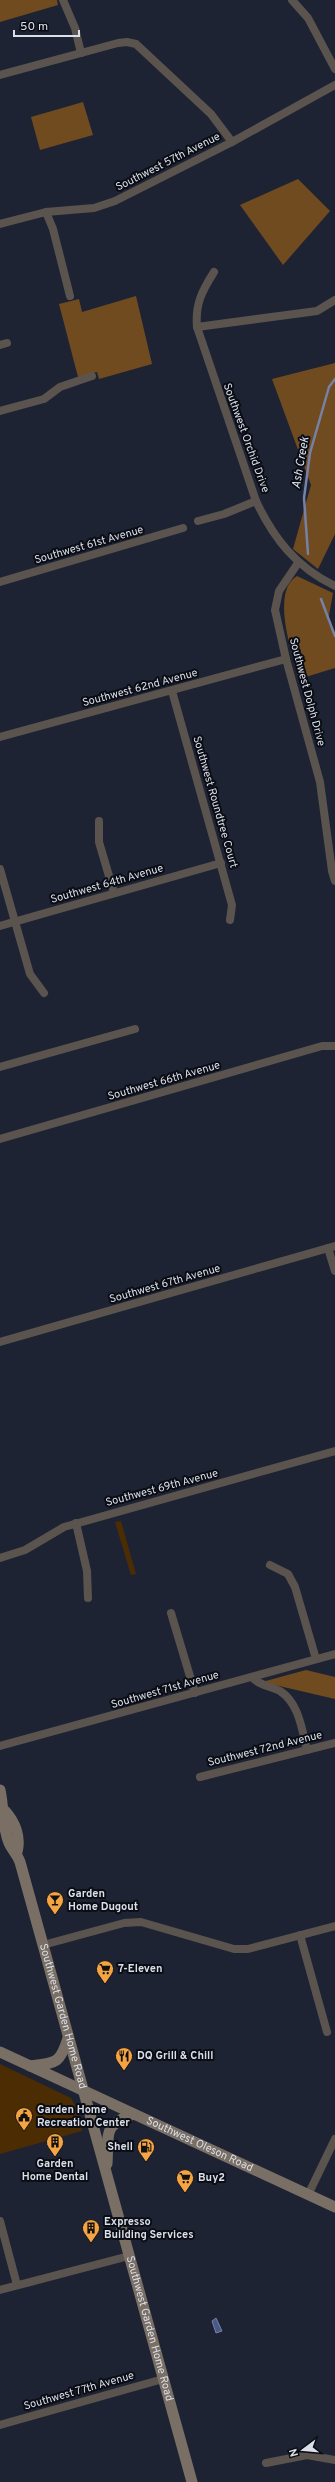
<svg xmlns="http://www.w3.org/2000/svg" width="335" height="2482" font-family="Overpass,sans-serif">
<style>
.green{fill:#4c2c02}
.forest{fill:#704b1f}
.water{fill:#4a5988;stroke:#7681a5}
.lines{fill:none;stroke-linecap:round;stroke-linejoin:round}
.stream{stroke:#7681a5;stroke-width:2.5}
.minor{stroke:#5b544e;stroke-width:8}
.secondary{stroke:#7a6f65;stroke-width:11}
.labels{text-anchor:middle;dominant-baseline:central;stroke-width:4;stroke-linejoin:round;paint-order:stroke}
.street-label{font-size:11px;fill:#dbdfea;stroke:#0a0d14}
.poi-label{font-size:11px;font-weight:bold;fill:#dbdfea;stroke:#0a0d14;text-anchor:start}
.water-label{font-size:12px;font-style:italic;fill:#dce2f1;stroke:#0a0d14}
</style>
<rect width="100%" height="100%" fill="#1e2334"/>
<g class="green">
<path d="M121,1521L136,1574L131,1575L115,1522Z"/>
<path d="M0,2064L71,2098L75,2105L82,2131L0,2154Z"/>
</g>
<g class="forest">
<path d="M0,0H57L58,5L0,22Z"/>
<path d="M83,102L93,135L40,150L31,117Z"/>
<path d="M298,179L330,211L283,265L240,205Z"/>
<path d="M136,296L152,364L99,379L97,372L78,377L59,304L79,299L82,312Z"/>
<path d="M335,363V534L318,569L293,549L311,485L272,379Z"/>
<path d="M297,576L333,593L328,621L335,635V668L299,679C293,655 270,592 297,576Z"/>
<path d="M306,1670L335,1677V1699L262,1682Z"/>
</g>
<path class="water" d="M216,2318L222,2331L216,2333L212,2321Z"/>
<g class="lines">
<g class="stream">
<path d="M308,554L304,498L310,453L329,387L335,379"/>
<path d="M321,599L335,636"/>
</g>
<g class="minor">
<path d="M63,0L75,28L81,53"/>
<path d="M292,0L308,18L335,69"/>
<path d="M0,75L118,43L127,42L136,44L211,114L232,142"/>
<path d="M46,212L53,229L70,296"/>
<path d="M0,224L46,212L94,208L115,201L232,142L335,85"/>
<path d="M214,272C202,291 195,304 197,327L256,501C274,539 296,567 335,586"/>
<path d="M197,327L317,311L335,300"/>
<path d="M0,345L7,343"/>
<path d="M0,411L44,399L60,387L92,376"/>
<path d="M198,521L224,514L256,501"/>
<path d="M298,563L279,591L275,610L286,659L320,782L332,871L335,881"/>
<path d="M0,582L183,528"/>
<path d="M172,691L232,905L230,920"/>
<path d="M0,737L286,659"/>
<path d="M99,821V842L114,893"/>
<path d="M0,869L30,974L44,993"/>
<path d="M0,926L221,863"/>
<path d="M0,1067L135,1029"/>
<path d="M0,1139L322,1046H335"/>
<path d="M328,1248L335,1271"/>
<path d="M0,1342L335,1246"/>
<path d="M76,1523L87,1571L88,1598"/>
<path d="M0,1558L25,1550L64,1527L335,1451"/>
<path d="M270,1565L288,1574L295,1587L316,1659"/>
<path d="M171,1613L195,1693"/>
<path d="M252,1677C260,1686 270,1686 280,1691C299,1703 302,1730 307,1750"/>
<path d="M0,1746L335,1654"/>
<path d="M200,1777L335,1743"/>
<path d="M300,1935L327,2032"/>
<path d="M43,1945L124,1923L141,1922L234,1949H248L335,1926"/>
<path d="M308,2195L335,2139"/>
<path d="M0,2221L17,2285"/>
<path d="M0,2290L129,2256"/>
<path d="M0,2425L163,2379"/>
<path d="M266,2463L307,2455L335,2460"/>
</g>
<g class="secondary">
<path id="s1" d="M0,1790C4,1808 2,1826 9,1843C12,1850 17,1854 20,1862L192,2482"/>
<path d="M5,1811C15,1822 21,1837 17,1852"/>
<path id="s2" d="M0,2052L335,2207"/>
<path d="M30,2066C56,2063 60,2064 68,2038"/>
<path d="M107,2164C109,2133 102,2126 133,2114"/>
</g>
</g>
<defs>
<g id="bar-pin" transform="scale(0.9)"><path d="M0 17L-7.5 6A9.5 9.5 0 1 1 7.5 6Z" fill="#f4a443" stroke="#0a0d14"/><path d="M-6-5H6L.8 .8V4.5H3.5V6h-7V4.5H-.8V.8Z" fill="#111"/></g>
<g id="supermarket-pin" transform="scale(0.9)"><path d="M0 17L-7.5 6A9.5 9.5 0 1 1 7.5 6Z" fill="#f4a443" stroke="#0a0d14"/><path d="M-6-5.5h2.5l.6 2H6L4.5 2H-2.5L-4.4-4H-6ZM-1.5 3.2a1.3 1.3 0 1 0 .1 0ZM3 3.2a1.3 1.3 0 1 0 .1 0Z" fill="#111"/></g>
<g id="restaurant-pin" transform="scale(0.9)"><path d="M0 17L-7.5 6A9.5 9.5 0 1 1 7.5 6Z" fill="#f4a443" stroke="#0a0d14"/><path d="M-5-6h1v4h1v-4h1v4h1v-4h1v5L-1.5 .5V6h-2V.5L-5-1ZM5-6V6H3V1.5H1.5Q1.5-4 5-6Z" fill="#111"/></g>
<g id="civic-pin" transform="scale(0.9)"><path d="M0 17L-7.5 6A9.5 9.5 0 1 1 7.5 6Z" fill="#f4a443" stroke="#0a0d14"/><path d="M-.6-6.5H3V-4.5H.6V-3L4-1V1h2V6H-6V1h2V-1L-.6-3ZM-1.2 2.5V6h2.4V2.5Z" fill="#111"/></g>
<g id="building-pin" transform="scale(0.9)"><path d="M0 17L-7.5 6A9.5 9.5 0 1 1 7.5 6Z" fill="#f4a443" stroke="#0a0d14"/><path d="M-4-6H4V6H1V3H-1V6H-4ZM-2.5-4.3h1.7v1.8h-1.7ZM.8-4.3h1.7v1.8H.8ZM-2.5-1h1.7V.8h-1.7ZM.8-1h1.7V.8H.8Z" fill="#111"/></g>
<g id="fuel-pin" transform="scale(0.9)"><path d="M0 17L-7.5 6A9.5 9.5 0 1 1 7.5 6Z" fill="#f4a443" stroke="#0a0d14"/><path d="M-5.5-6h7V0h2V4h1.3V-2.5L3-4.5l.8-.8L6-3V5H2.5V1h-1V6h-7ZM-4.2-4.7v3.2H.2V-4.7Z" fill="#111"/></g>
</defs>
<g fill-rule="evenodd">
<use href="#bar-pin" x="55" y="1900"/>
<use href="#supermarket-pin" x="105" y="1969"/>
<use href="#restaurant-pin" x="124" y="2056"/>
<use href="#civic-pin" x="24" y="2116"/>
<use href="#building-pin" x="55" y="2142"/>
<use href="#fuel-pin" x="146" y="2147"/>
<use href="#supermarket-pin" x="185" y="2178"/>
<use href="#building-pin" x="91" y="2228"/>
</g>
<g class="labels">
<g class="street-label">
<text transform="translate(168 162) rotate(-27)">Southwest 57th Avenue</text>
<text transform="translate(246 438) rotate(70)">Southwest Orchid Drive</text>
<text transform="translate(89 545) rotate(-16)">Southwest 61st Avenue</text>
<text transform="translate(140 688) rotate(-15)">Southwest 62nd Avenue</text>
<text transform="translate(307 692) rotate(75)">Southwest Dolph Drive</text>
<text transform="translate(215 802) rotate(74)">Southwest Roundtree Court</text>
<text transform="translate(107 884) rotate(-16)">Southwest 64th Avenue</text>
<text transform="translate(164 1081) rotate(-16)">Southwest 66th Avenue</text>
<text transform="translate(165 1284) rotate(-16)">Southwest 67th Avenue</text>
<text transform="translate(162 1488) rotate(-15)">Southwest 69th Avenue</text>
<text transform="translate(165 1690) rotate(-16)">Southwest 71st Avenue</text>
<text transform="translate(265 1749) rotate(-14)">Southwest 72nd Avenue</text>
<text stroke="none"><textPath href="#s1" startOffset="236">Southwest Garden Home Road</textPath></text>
<text stroke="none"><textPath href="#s2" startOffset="220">Southwest Oleson Road</textPath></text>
<text stroke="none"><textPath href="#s1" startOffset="560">Southwest Garden Home Road</textPath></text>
<text transform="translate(79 2391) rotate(-16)">Southwest 77th Avenue</text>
</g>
<g class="poi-label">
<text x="68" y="1894">Garden<tspan x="68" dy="13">Home Dugout</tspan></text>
<text x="118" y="1969">7-Eleven</text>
<text x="137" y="2056">DQ Grill &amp; Chill</text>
<text x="37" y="2110">Garden Home<tspan x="37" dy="13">Recreation Center</tspan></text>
<text x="133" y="2147" text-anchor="end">Shell</text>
<text x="55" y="2164" text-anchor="middle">Garden<tspan x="55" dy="13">Home Dental</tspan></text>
<text x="198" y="2178">Buy2</text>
<text x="104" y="2222">Expresso<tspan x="104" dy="13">Building Services</tspan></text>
</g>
<g class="water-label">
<text transform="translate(301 463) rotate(-80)">Ash Creek</text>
</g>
</g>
<g transform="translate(303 2450) rotate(254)" stroke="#0a0d14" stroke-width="3" paint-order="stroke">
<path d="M0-3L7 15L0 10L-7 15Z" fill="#dbdfea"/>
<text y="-6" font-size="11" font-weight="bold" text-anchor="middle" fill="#dbdfea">N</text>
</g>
<path d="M14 30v6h65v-6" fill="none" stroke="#dbdfea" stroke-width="2"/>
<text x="20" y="30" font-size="12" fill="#dbdfea" stroke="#0a0d14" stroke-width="3" paint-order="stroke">50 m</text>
</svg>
